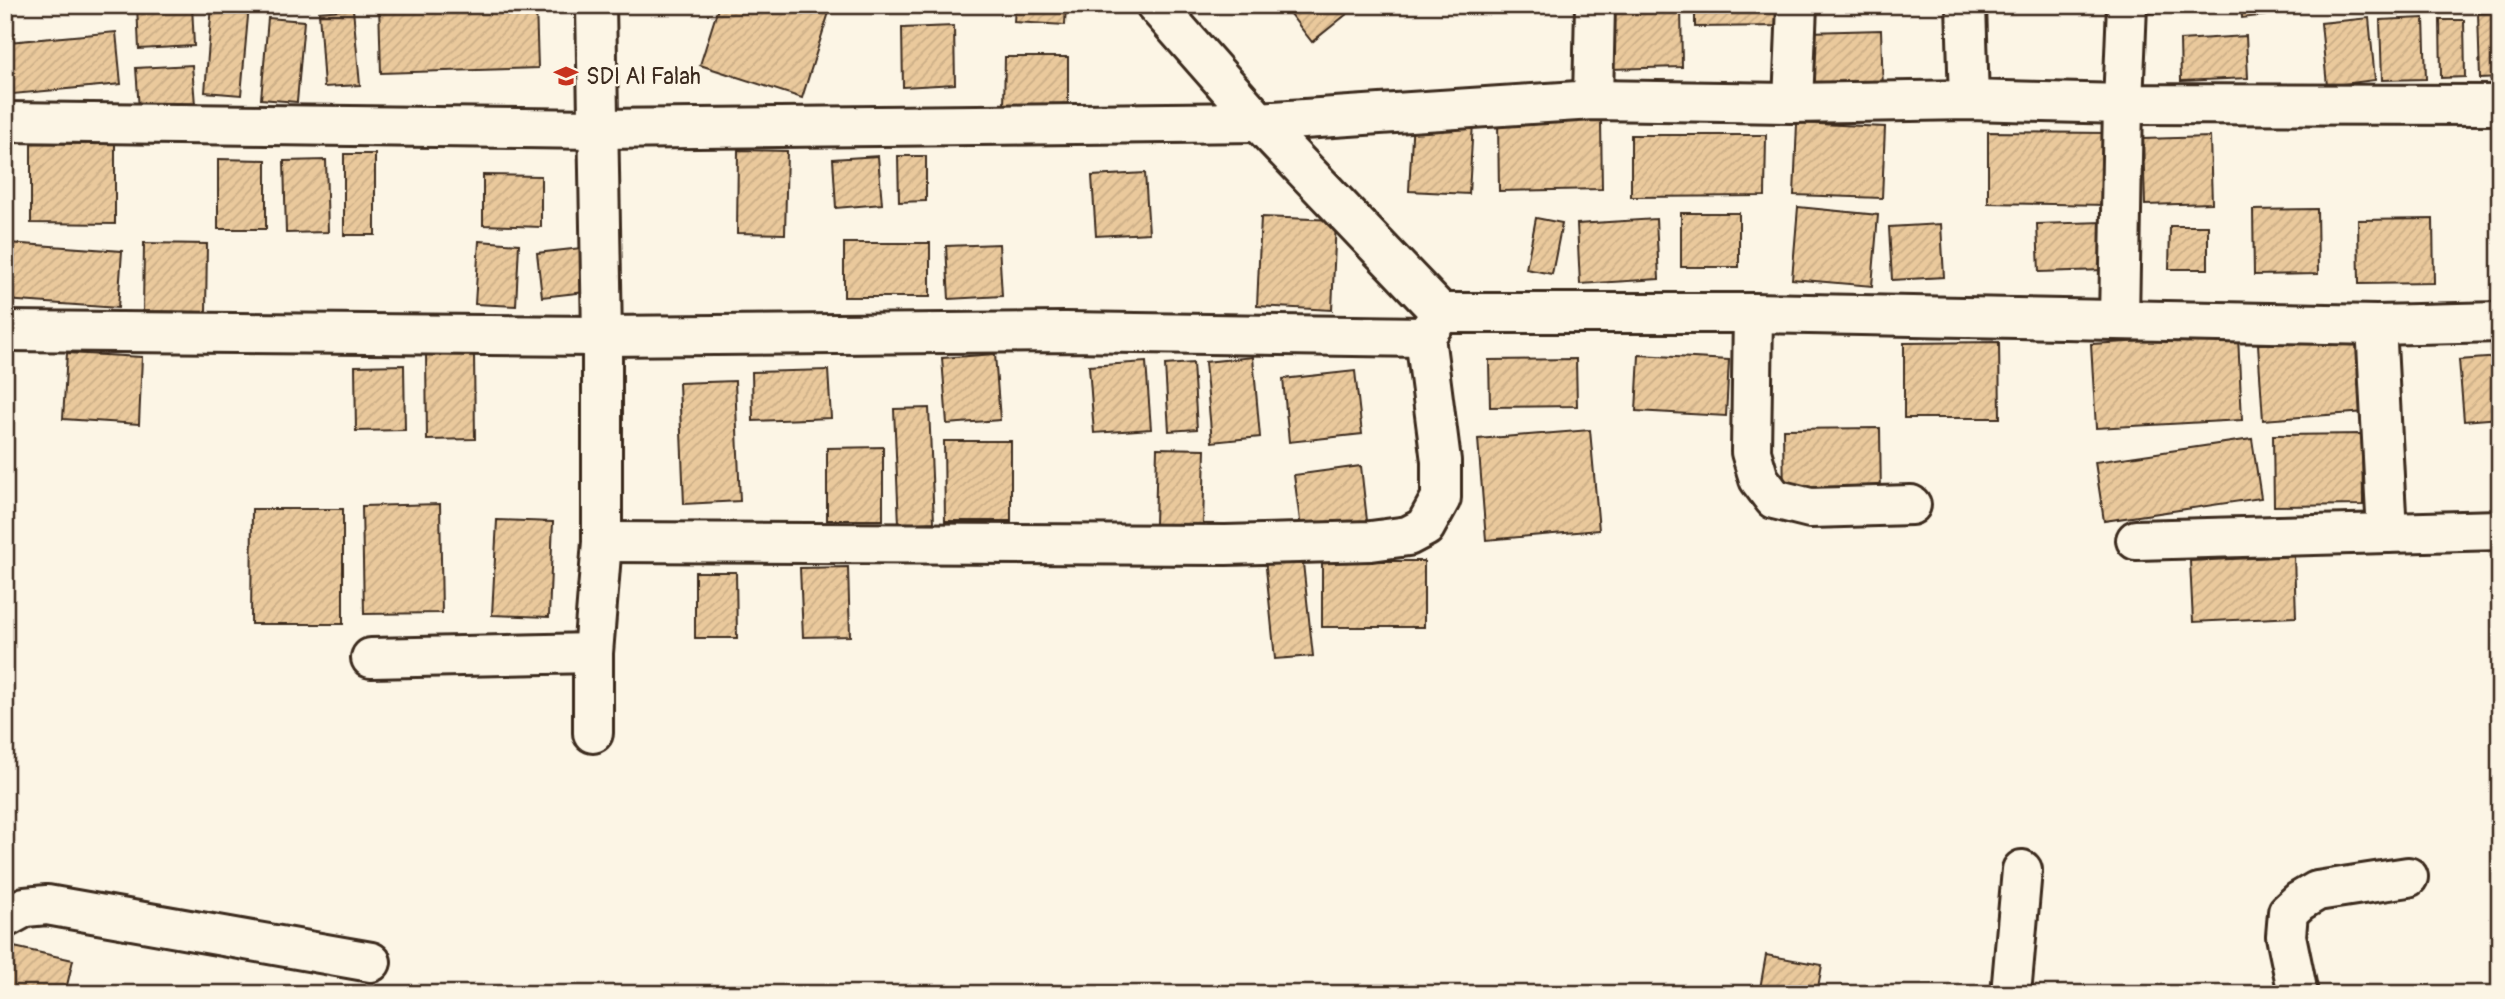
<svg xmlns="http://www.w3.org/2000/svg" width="2505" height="999" font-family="Pangolin,sans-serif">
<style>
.building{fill:url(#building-hatch);stroke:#3b2a1e;stroke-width:2}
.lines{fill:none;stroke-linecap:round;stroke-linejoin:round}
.street-casing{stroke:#3b2a1e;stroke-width:44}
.street{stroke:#fcf5e5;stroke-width:38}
.labels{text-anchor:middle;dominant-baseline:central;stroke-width:5;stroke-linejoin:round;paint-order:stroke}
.poi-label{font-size:23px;fill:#3b2a1e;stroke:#fcf5e5;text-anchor:start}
</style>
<defs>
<pattern id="building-hatch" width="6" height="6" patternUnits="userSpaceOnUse" patternTransform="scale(1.75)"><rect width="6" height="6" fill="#eac99c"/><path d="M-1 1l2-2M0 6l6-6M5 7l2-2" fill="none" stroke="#caad86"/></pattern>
</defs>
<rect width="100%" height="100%" fill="#fcf5e5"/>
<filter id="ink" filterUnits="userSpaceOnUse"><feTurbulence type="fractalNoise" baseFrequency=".0143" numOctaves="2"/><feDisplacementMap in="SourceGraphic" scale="14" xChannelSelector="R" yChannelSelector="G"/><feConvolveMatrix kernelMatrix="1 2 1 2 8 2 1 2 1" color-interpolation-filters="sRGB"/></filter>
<g filter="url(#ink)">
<g class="building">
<path d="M137,5H192L194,46L139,49Z"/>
<path d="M212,5H249L241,95L205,92Z"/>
<path d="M379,5H536L538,68L381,73Z"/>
<path d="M719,5L831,6L802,98L700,65Z"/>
<path d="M1015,5H1066L1065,25L1014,22Z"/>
<path d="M1283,5H1358L1312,42Z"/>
<path d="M1607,5H1681L1682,67L1609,69Z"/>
<path d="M1695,5H1785L1786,26L1695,27Z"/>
<path d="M2142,5H2223L2143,14Z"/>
<path d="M2241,5H2293L2294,12L2242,18Z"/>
<path d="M353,9L360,85L324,87L319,12Z"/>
<path d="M2500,12V78L2480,79L2478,13Z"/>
<path d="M268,18L304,21L297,102L261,99Z"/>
<path d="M2369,18L2375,80L2327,86L2321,23Z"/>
<path d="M2424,18L2426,79L2382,80L2380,20Z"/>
<path d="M2440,20H2464L2465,77L2441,78Z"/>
<path d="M954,26L955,84L903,87L902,28Z"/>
<path d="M1881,30L1883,90L1810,93L1808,32Z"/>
<path d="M116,32L121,84L13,94L9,42Z"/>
<path d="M2246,36L2248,78L2181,81L2180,40Z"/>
<path d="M1005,57H1068V107H1004Z"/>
<path d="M192,65L195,105L139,109L136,68Z"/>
<path d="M1413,118L1473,122L1469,194L1409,191Z"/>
<path d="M1601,120L1602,189L1499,191L1498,122Z"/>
<path d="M1797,123L1885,127L1882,198L1794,195Z"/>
<path d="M1988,132L2108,133L2107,205L1988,203Z"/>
<path d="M1631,135H1766L1765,196L1631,197Z"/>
<path d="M2210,137L2212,203L2145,205L2143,139Z"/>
<path d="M31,143L115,144V224L31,223Z"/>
<path d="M738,150L787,151L785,234L737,233Z"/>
<rect x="344" y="154" width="31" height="81"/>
<path d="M878,156L882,204L836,208L833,159Z"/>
<path d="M898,156H926V201L899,202Z"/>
<path d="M218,159L266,160V229H218Z"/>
<path d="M326,160L328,232L286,233L284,161Z"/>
<path d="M1145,173L1149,233L1096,236L1092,176Z"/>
<path d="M483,175L541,176V227L483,225Z"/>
<path d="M1798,207L1878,215L1872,286L1792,279Z"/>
<path d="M2317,209L2318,274L2254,275L2253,210Z"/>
<rect x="1681" y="213" width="58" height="54"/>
<path d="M1261,217L1336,220L1332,310L1257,306Z"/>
<path d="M1536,218L1562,223L1552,274L1526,269Z"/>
<path d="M1656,219L1659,279L1580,284L1577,224Z"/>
<path d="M2433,219L2434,283L2359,284L2358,220Z"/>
<path d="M2103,222L2105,270L2039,272L2037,224Z"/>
<path d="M1941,224L1944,277L1892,280L1889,227Z"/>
<path d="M2170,226H2208V269H2169Z"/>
<path d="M479,241L519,244L516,306L475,304Z"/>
<path d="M8,243L122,251L118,308L5,300Z"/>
<path d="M144,243L207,244L206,312L143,311Z"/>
<rect x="844" y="243" width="86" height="54"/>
<path d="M999,244L1002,296L949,299L946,246Z"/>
<path d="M590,247L594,291L542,297L537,253Z"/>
<path d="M2238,336L2242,420L2096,428L2091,344Z"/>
<path d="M2361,337L2366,412L2263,420L2258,344Z"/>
<path d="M1999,342L2000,418H1904V343Z"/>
<path d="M67,353L142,357L139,424L63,419Z"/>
<path d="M474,354L475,439L427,440L426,355Z"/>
<path d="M995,354L1000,420L947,424L942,358Z"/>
<path d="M1639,355L1729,360L1726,416L1636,411Z"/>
<path d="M1253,357L1260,437L1212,442L1205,362Z"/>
<path d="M2500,357V418L2464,421L2459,360Z"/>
<path d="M1576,359L1577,406L1490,407L1489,360Z"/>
<path d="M1146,362L1151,429L1094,433L1089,366Z"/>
<path d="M1193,363L1197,429L1169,431L1165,365Z"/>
<path d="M404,365L405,430L356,431L355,366Z"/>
<path d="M828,370L831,418L753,421L752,372Z"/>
<path d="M1355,371L1362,434L1289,442L1283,379Z"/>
<path d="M735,381L740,501L684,504L679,383Z"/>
<path d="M929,408L934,522L899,524L894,409Z"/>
<path d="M1880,428L1881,499L1784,500L1783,429Z"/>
<path d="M1590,430L1599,530L1486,540L1478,439Z"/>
<path d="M2362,434L2363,505L2274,506L2273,435Z"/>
<path d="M2252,439L2261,498L2104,521L2095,462Z"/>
<path d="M944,441H1011V521H945Z"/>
<path d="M883,447V520H827V448Z"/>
<path d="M1157,448L1205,449L1203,526L1155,524Z"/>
<path d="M1361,466L1367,521L1301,529L1294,475Z"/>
<path d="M440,504L442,613L364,614L362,506Z"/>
<path d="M252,509H343V624H251Z"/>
<path d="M497,520L553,522L549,617L492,615Z"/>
<path d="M1302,554L1313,656L1275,659L1265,558Z"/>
<path d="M2294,556L2296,617L2193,622L2190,561Z"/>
<rect x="1322" y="561" width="102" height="66"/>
<path d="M848,567L850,636L803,637L800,568Z"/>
<path d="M695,572H736L737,638H695Z"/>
<path d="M5,945L73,960L65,994H5Z"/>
<path d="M1766,955L1822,965L1817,994H1759Z"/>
</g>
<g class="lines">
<g class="street-casing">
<g id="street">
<path d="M1156,5L1259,122L1441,313H1753L2376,325L2500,322"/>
<path d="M1966,5L1969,100"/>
<path d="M1593,100L1595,5"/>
<path d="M1793,103L1797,5"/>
<path d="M5,122L597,129L1259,122L1593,100L1793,103L1969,100L2123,104L2500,105"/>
<path d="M1753,313L1751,452L1759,479L1774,499L1810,508L1911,505"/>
<path d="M2119,319L2123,104L2127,5"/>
<path d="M2376,325L2387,533L2500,530"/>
<path d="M5,331L602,336L1065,332L1425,337L1441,313"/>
<path d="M2136,540L2387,533"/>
<path d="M602,542L1226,545L1371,541L1408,536L1425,527L1441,498V461L1425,337"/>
<path d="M371,658L593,653"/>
<path d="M593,733V653L602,542V336L596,5"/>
<path d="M5,918L25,907L47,905L371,962"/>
<path d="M2011,994L2022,870"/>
<path d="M2298,994L2286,936L2288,912L2300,901L2317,891L2408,877"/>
</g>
</g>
<use href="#street" class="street"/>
</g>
</g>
<defs>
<g id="school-bare" transform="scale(1.89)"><path d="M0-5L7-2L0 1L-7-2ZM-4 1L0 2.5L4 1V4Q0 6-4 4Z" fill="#c8321e" stroke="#fcf5e5" stroke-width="2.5" paint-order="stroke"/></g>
</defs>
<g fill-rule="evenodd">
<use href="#school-bare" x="566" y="76"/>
</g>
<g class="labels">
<g class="poi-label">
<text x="586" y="76">SDI Al Falah</text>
</g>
</g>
<rect width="2505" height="999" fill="none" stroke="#fcf5e5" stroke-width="28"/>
<rect x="14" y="14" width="2477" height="971" fill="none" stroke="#3b2a1e" stroke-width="2.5" filter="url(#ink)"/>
</svg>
